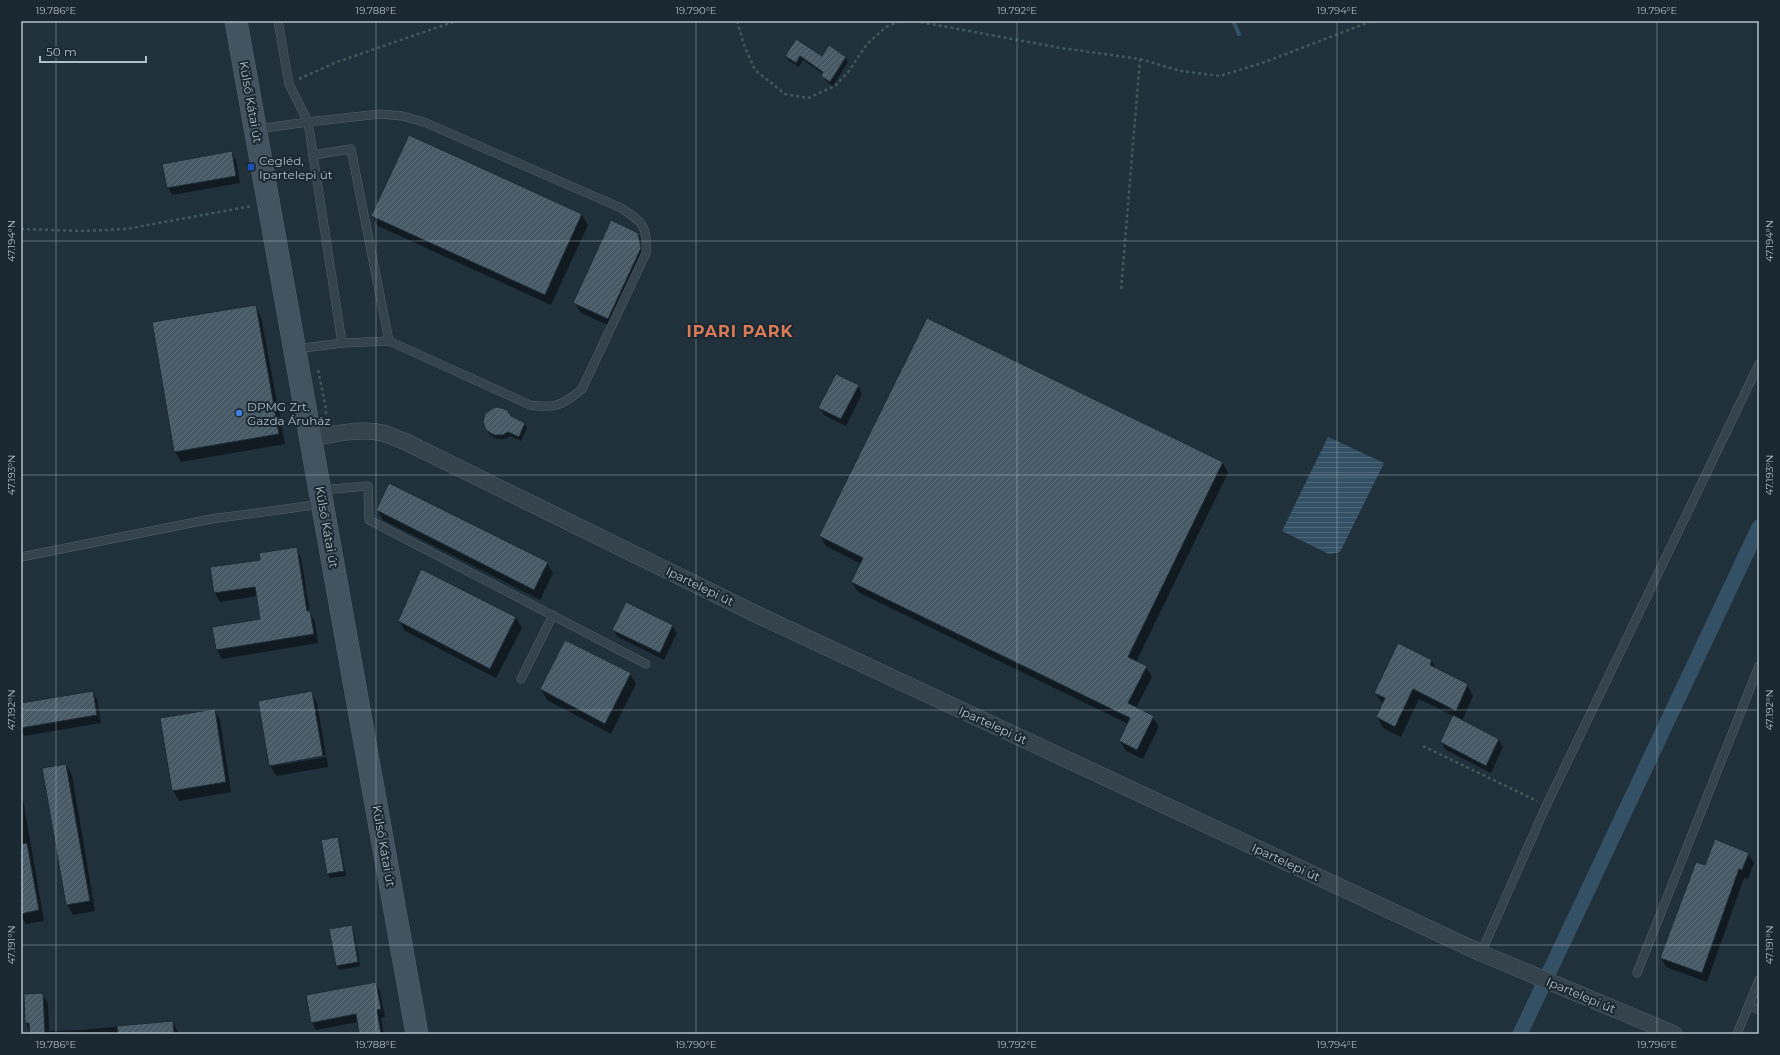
<svg xmlns="http://www.w3.org/2000/svg" width="1780" height="1055" font-family="Montserrat,sans-serif">
<style>
.water{fill:url(#water-rules)}
.shadow{fill:#0007}
.lines{fill:none;stroke-linecap:round;stroke-linejoin:round}
.stream{stroke:#345064;stroke-width:4}
.canal{stroke:#345064;stroke-width:15}
.building{fill:url(#building-hatch);stroke:#1c2a33}
.lane-casing{stroke:#53616a;stroke-width:9}
.street-casing{stroke:#53616a;stroke-width:17}
.secondary-casing{stroke:#53616a;stroke-width:23}
.path{stroke:#415958;stroke-width:2.5;stroke-dasharray:3 3;stroke-linecap:butt}
.lane{stroke:#35434c;stroke-width:8}
.street{stroke:#35434c;stroke-width:16}
.secondary{stroke:#435360;stroke-width:22}
.ticks{fill:none;stroke:#b0bec8;stroke-width:1;stroke-opacity:0.45}
.transit-dot{fill:#1a4fb4;stroke:#1a2831;stroke-width:1.5}
.shop-dot{fill:#3f7fe0;stroke:#1a2831;stroke-width:1.5}
.labels{text-anchor:middle;dominant-baseline:central;stroke-width:4;stroke-linejoin:round;paint-order:stroke}
.street-label{font-size:12px;fill:#b0bec8;stroke:#1a2831}
.poi-label{font-size:12px;fill:#b0bec8;stroke:#1a2831;text-anchor:start}
.district-label{font-size:16px;font-weight:bold;letter-spacing:1px;fill:#da7a59;stroke:#1a2831}
.neatline{fill:none;stroke:#b0bec8;stroke-width:1.5}
.ticks-label{font-size:10px;text-anchor:middle;fill:#b0bec8}
</style>
<defs>
<pattern id="water-rules" width="6" height="5" patternUnits="userSpaceOnUse"><rect width="6" height="5" fill="#345064"/><path d="M0 2.5h6" fill="none" stroke="#4f6779"/></pattern>
<pattern id="building-hatch" width="6" height="6" patternUnits="userSpaceOnUse"><rect width="6" height="6" fill="#475965"/><path d="M-1 1l2-2M0 6l6-6M5 7l2-2" fill="none" stroke="#5f6f7a"/></pattern>
</defs>
<rect width="100%" height="100%" fill="#21313c"/>
<path class="water" d="M1328,437L1384,463L1340,552L1329,554L1282,531Z"/>
<g class="shadow">
<path d="M796,40L822,57H845L848,62L833,86L825,80L823,74L803,60L799,67L789,61L786,56Z"/>
<path d="M231,152L236,160L240,183L172,195L168,187Z"/>
<path d="M582,215L588,225L551,305L378,226L372,216Z"/>
<path d="M638,234L644,244L646,259L614,328L581,313L575,303Z"/>
<path d="M255,306L261,317L285,444L181,462L175,452L153,323Z"/>
<path d="M927,319L1223,463L1228,473L1136,662L1146,667L1152,677L1136,708L1153,717L1159,727L1143,759L1126,751L1120,741L1128,724L858,592L852,582L861,564L826,546L820,536Z"/>
<path d="M858,386L862,394L846,426L824,415L820,408Z"/>
<path d="M510,417L525,424L527,428L521,441L510,436L505,439H497L490,435L487,430Z"/>
<path d="M377,510L547,563L553,573L540,600L383,520Z"/>
<path d="M296,548L301,557L310,613L315,621L318,643L222,659L217,650L261,620L257,596L220,602L215,593L261,560Z"/>
<path d="M422,571L516,618L522,628L496,678L405,631L399,621Z"/>
<path d="M672,626L677,633L664,660L618,637L613,629Z"/>
<path d="M1432,661L1437,670L1467,685L1473,696L1462,721L1498,739L1503,747L1491,773L1446,750L1441,742L1453,716L1419,699L1401,737L1383,728L1377,717L1383,704L1375,693Z"/>
<path d="M630,674L636,684L611,734L547,700L541,689Z"/>
<path d="M92,692L97,699L101,723L24,736L21,730V704Z"/>
<path d="M311,692L317,703L326,755L273,764V766L327,757L328,767L276,776L270,765Z"/>
<path d="M214,710L220,720L231,792L179,801L173,790Z"/>
<path d="M66,765L72,775L95,911L73,915L67,904Z"/>
<path d="M21,787L44,921L26,924L21,916Z"/>
<path d="M338,838L340,843L346,876L330,878L328,874Z"/>
<path d="M1748,854L1754,863L1748,879L1744,878L1707,982L1666,967L1661,958L1706,867Z"/>
<path d="M351,926L354,931L360,966L339,970L337,965Z"/>
<path d="M376,983L380,991L385,1017L381,1018L384,1034H360L358,1022L316,1030L312,1022Z"/>
<path d="M42,994L48,1004L49,1031L79,1030L173,1022L179,1034H31L26,1023L25,995Z"/>
</g>
<g class="lines">
<path class="stream" d="M1233,21L1239,34"/>
<path class="canal" d="M1520,1034L1759,527"/>
</g>
<g class="building">
<path d="M796,39L822,56L829,45L846,57L830,82L821,76L823,72L800,56L796,63L785,56Z"/>
<path d="M409,135L582,214L545,295L371,216Z"/>
<path d="M232,151L236,176L167,188L162,164Z"/>
<path d="M611,220L638,233L641,248L608,319L573,303Z"/>
<path d="M256,305L279,434L174,452L152,322Z"/>
<path d="M927,318L1223,462L1128,657L1147,666L1128,703L1154,716L1137,750L1119,741L1130,718L851,582L863,558L819,536Z"/>
<path d="M836,374L859,385L841,419L818,408Z"/>
<path d="M498,407L507,410L511,416L525,423L519,437L508,432L503,435H494L486,430L483,422L485,414L493,408Z"/>
<path d="M389,483L548,562L534,590L376,510Z"/>
<path d="M297,547L307,611H310L314,634L216,650L212,627L260,619L255,587L214,593L210,567L260,560L259,553Z"/>
<path d="M421,569L516,617L490,669L398,621Z"/>
<path d="M626,602L673,625L660,653L612,630Z"/>
<path d="M565,640L631,673L605,724L540,689Z"/>
<path d="M1398,643L1432,660L1430,665L1468,684L1456,711L1413,689L1395,727L1376,717L1385,698L1374,693Z"/>
<path d="M93,691L97,715L21,728V703Z"/>
<path d="M312,691L323,756L269,766L258,701Z"/>
<path d="M215,709L226,782L172,791L160,718Z"/>
<path d="M1453,715L1499,739L1486,766L1440,742Z"/>
<path d="M66,764L90,901L66,905L42,768Z"/>
<path d="M338,837L344,871L327,874L321,840Z"/>
<path d="M1715,839L1749,853L1742,870L1739,869L1702,973L1660,958L1696,862L1705,865Z"/>
<path d="M27,843L39,910L21,914V844Z"/>
<path d="M352,925L358,962L336,966L329,929Z"/>
<path d="M376,982L381,1009L377,1010L381,1034H359L356,1014L311,1023L306,995Z"/>
<path d="M43,993L45,1034H30L29,1023H25L24,994Z"/>
<path d="M173,1021L174,1034H118L117,1026Z"/>
</g>
<g class="lines">
<g class="lane-casing">
<g id="lane">
<path d="M278,21L289,84L308,122L380,114L402,116L424,122L621,208C644,223 647,225 646,253L582,389C563,405 555,409 530,405L389,341L342,343"/>
<path d="M257,129L308,122L342,343L296,349"/>
<path d="M313,155L351,149L389,341"/>
<path d="M321,490L368,486L369,520L646,664"/>
<path d="M21,557L211,519L322,504"/>
<path d="M521,679L553,615"/>
<path d="M1481,953L1546,806L1759,364"/>
<path d="M1637,973L1759,666"/>
<path d="M1749,1005L1759,1010"/>
<path d="M1737,1034L1759,980"/>
</g>
</g>
<g class="street-casing">
<path id="street" d="M311,438C334,434 359,428 383,433C390,435 397,439 404,441L760,616L1481,953L1674,1034"/>
</g>
<g class="secondary-casing">
<path id="secondary" d="M236,21L417,1034"/>
</g>
<g class="path">
<path d="M737,21L744,45L755,70L785,94L808,98L835,86L849,71L867,44L886,27L900,21"/>
<path d="M915,21L1061,48L1140,59L1121,290"/>
<path d="M1140,59L1181,71L1220,76L1265,62L1372,21"/>
<path d="M299,79L334,63L456,21"/>
<path d="M21,229L85,231L126,229L252,206"/>
<path d="M318,370L326,409V418"/>
<path d="M1423,746L1537,801"/>
</g>
<use href="#lane" class="lane"/>
<use href="#street" class="street"/>
<use href="#secondary" class="secondary"/>
</g>
<path class="ticks" d="M56,21V1034M376,21V1034M696,21V1034M1017,21V1034M1337,21V1034M1657,21V1034M21,241H1759M21,475H1759M21,710H1759M21,945H1759"/>
<rect class="transit-dot" x="247" y="163" width="8" height="8" rx="2"/>
<circle class="shop-dot" cx="239" cy="413" r="4"/>
<g class="labels">
<g class="street-label">
<text transform="translate(251 102) rotate(80)">Külső Kátai út</text>
<text transform="translate(327 527) rotate(80)">Külső Kátai út</text>
<text transform="translate(700 586) rotate(26)">Ipartelepi út</text>
<text transform="translate(993 725) rotate(25)">Ipartelepi út</text>
<text transform="translate(384 846) rotate(80)">Külső Kátai út</text>
<text transform="translate(1286 862) rotate(25)">Ipartelepi út</text>
<text transform="translate(1581 995) rotate(23)">Ipartelepi út</text>
</g>
<g class="poi-label">
<text x="259" y="160">Cegléd,<tspan x="259" dy="14">Ipartelepi út</tspan></text>
<text x="247" y="406">DPMG Zrt.<tspan x="247" dy="14">Gazda Áruház</tspan></text>
</g>
<g class="district-label">
<text x="740" y="331">IPARI PARK</text>
</g>
</g>
<rect width="1780" height="1055" fill="none" stroke="#1a2831" stroke-width="44"/>
<path d="M40 56v6h106v-6" fill="none" stroke="#b0bec8" stroke-width="2"/>
<text x="46" y="56" font-size="12" fill="#b0bec8" stroke="#1a2831" stroke-width="3" paint-order="stroke">50 m</text>
<rect x="22" y="22" width="1736" height="1011" class="neatline"/>
<g class="ticks-label">
<text x="56" y="14">19.786°E</text>
<text x="376" y="14">19.788°E</text>
<text x="696" y="14">19.790°E</text>
<text x="1017" y="14">19.792°E</text>
<text x="1337" y="14">19.794°E</text>
<text x="1657" y="14">19.796°E</text>
<text transform="translate(11 241) rotate(-90)" y="4">47.194°N</text>
<text transform="translate(1769 241) rotate(-90)" y="4">47.194°N</text>
<text transform="translate(11 475) rotate(-90)" y="4">47.193°N</text>
<text transform="translate(1769 475) rotate(-90)" y="4">47.193°N</text>
<text transform="translate(11 710) rotate(-90)" y="4">47.192°N</text>
<text transform="translate(1769 710) rotate(-90)" y="4">47.192°N</text>
<text transform="translate(11 945) rotate(-90)" y="4">47.191°N</text>
<text transform="translate(1769 945) rotate(-90)" y="4">47.191°N</text>
<text x="56" y="1048">19.786°E</text>
<text x="376" y="1048">19.788°E</text>
<text x="696" y="1048">19.790°E</text>
<text x="1017" y="1048">19.792°E</text>
<text x="1337" y="1048">19.794°E</text>
<text x="1657" y="1048">19.796°E</text>
</g>
</svg>
